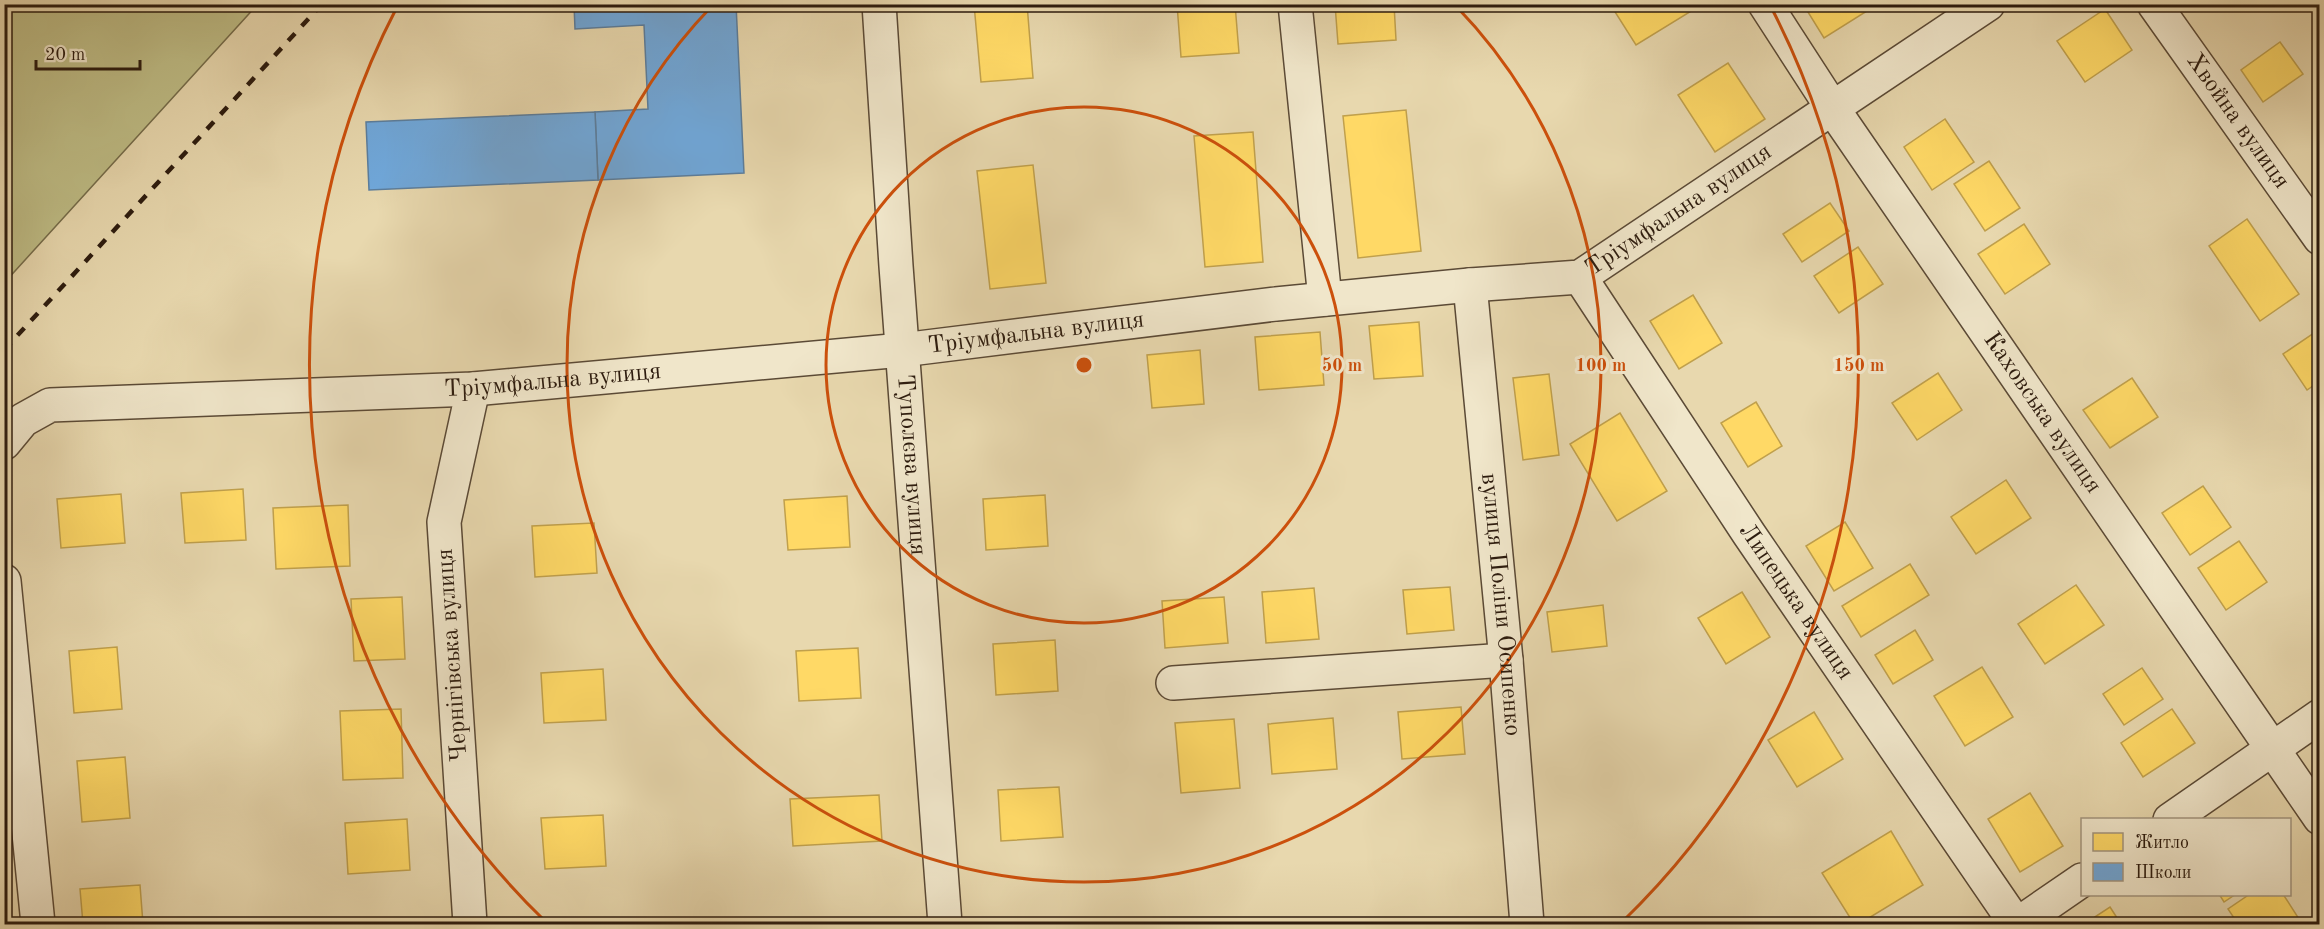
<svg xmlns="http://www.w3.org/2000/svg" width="2324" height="929" font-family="'Old Standard TT',serif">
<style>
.green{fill:#bebc85;stroke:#756c4a;stroke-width:1.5}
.homes{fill:#ffd966;stroke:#c0a04c;stroke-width:1.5}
.schools{fill:#6fa8dc;stroke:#5b7e9e;stroke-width:1.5}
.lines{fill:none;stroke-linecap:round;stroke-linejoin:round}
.minor-casing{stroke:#5b4a36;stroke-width:36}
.minor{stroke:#f0e6ca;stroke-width:33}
.rail{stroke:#2c1b0e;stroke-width:4.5;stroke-dasharray:10 10;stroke-linecap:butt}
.ring{fill:none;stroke:#cc500c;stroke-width:3}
.labels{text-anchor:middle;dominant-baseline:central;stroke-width:6;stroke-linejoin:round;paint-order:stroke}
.street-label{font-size:24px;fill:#2c1b0e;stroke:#f0e6ca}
.centre{fill:#cc500c;stroke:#f0e6ca;stroke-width:3}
.ring-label{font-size:18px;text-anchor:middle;font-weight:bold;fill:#cc500c;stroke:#f0e6ca;stroke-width:6;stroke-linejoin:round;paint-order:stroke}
</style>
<rect width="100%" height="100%" fill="#e8d8ae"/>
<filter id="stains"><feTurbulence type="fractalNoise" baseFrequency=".00333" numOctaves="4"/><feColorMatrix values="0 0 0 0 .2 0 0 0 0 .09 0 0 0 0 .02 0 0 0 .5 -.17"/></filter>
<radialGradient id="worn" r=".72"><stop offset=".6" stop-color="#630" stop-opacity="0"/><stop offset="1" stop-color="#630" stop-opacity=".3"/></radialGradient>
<path class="green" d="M5,4L257,5L5,282L4,5Z"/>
<g class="homes">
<path d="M974,4H1027L1033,78L981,82Z"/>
<path d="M1177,4H1235L1239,53L1181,57Z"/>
<path d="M1335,4H1394L1396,40L1338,44Z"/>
<path d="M1610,4H1690L1693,10L1636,45Z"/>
<path d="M1803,4H1874L1875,6L1824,38Z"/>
<path d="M2105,9L2132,50L2085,82L2057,41Z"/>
<path d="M2280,42L2303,74L2263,102L2241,70Z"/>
<path d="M1728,63L1765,119L1715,152L1678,95Z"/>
<path d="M1406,110L1421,251L1358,258L1343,116Z"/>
<path d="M1945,119L1974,162L1932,190L1904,147Z"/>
<path d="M1253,132L1263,262L1205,267L1194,136Z"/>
<path d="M1989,161L2020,208L1985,231L1954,184Z"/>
<path d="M1033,165L1046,283L990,289L977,171Z"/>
<path d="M1830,203L1849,231L1802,262L1783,234Z"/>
<path d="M2247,219L2299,294L2260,321L2209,246Z"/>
<path d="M2024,224L2050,264L2005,294L1978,254Z"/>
<path d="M1858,247L1883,284L1839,313L1814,276Z"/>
<path d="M1693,295L1722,343L1679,369L1650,321Z"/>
<path d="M1419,322L1423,376L1374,379L1369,326Z"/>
<path d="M2320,329V381L2307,390L2283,354Z"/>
<path d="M1320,332L1324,385L1259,390L1255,337Z"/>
<path d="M1200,350L1204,404L1152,408L1147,355Z"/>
<path d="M1938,373L1962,410L1917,440L1892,403Z"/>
<path d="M1549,374L1559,455L1523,460L1513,378Z"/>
<path d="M2132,378L2158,417L2110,448L2083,410Z"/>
<path d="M1756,402L1782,446L1748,467L1721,423Z"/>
<path d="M1620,413L1667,491L1617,521L1570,444Z"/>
<path d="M2006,480L2031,518L1976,554L1951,517Z"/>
<path d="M2203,486L2231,527L2190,555L2162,513Z"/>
<path d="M243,489L246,540L185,543L181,493Z"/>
<path d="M121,494L125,543L61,548L57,499Z"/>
<path d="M1045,495L1048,546L986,550L983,499Z"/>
<path d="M847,496L850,547L788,550L784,500Z"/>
<path d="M348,505L350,566L276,569L273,508Z"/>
<path d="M1845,522L1873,568L1834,591L1806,546Z"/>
<path d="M594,523L597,573L535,577L532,526Z"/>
<path d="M2239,541L2267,582L2226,610L2198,568Z"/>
<path d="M1910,564L1929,595L1861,637L1842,606Z"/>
<path d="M2076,585L2104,625L2045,664L2018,624Z"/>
<path d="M1450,587L1454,630L1407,634L1403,590Z"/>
<path d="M1314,588L1319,639L1266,643L1262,592Z"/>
<path d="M1742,592L1770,637L1726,664L1698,618Z"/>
<path d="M402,597L405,659L354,661L351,599Z"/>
<path d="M1224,597L1228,643L1165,648L1162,601Z"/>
<path d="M1603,605L1607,646L1552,652L1547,612Z"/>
<path d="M1915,630L1933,660L1893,684L1875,655Z"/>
<path d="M1055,640L1058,691L996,695L993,644Z"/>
<path d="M117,647L122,709L74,713L69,651Z"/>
<path d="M858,648L861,698L799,701L796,651Z"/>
<path d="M1982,667L2013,717L1965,746L1934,696Z"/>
<path d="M2142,668L2163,699L2124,725L2103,694Z"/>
<path d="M603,669L606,720L544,723L541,673Z"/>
<path d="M1461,707L1465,754L1402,759L1398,712Z"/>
<path d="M401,709L403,778L343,780L340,711Z"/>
<path d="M2172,709L2195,743L2143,777L2121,743Z"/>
<path d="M1814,712L1843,759L1797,787L1768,740Z"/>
<path d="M1333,718L1337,769L1272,774L1268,724Z"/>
<path d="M1234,719L1240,788L1181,793L1175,723Z"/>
<path d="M125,757L130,818L82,822L77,761Z"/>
<path d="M1059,787L1063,837L1001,841L998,790Z"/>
<path d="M2030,793L2063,846L2020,872L1988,819Z"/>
<path d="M879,795L882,841L793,846L790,799Z"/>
<path d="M603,815L606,866L545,869L541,818Z"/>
<path d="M407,819L410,870L348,874L345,823Z"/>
<path d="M1891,831L1923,885L1859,924H1854L1822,873Z"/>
<path d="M140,885L143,924H83L80,889Z"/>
<path d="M2219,894H2236L2224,902Z"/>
<path d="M2250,894H2283L2299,919L2291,924H2238L2228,909Z"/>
<path d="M2110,907L2121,924H2084Z"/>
<path d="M1613,918L1614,924H1578Z"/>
</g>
<g class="schools">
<path d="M574,4H736L744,173L598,180L595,112L648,109L644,25L575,29Z"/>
<path d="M595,112L598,180L369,190L366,122Z"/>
</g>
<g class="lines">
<g class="minor-casing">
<g id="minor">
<path id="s1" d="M879,4L896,266L945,924"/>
<path d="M1295,4L1325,299"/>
<path id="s2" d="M1765,4L1833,109L2320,818"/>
<path id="s3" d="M2154,4L2320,238"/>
<path id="s4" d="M1580,277L1749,534L2016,924"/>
<path id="s5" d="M1470,285L1506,660L1527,924"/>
<path id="s6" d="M4,443L23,420L50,405L473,389L902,350L1276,304L1470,285L1580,277L1988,4"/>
<path d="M4,581L38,924"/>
<path d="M1173,683L1506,660"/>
<path d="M2170,820L2320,716"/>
<path d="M470,924L444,522L473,389"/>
<path d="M2018,924L2082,880"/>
</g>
</g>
<use href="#minor" class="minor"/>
<path class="rail" d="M4,350L322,4"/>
</g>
<g class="ring">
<circle cx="1084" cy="365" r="258"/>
<path d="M1456 6A517 517 0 1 1 712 6"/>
<path d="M546 922A775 775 0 0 1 397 7M1771 7A775 775 0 0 1 1622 922"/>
</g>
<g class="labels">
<g class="street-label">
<text stroke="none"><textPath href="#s3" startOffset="144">Хвойна вулиця</textPath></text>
<text stroke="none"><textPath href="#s6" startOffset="1716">Тріумфальна вулиця</textPath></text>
<text stroke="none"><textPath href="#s6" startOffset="1050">Тріумфальна вулиця</textPath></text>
<text stroke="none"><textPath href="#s6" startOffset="564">Тріумфальна вулиця</textPath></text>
<text stroke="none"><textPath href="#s2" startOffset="494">Каховська вулиця</textPath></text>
<text stroke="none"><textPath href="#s1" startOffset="462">Туполєва вулиця</textPath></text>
<text stroke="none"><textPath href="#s4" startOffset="390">Липецька вулиця</textPath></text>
<text stroke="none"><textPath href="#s5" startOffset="321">вулиця Поліни Осипенко</textPath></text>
<text transform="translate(453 655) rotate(-94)">Чернігівська вулиця</text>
</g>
</g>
<circle cx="1084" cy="365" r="9" class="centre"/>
<g class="ring-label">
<text x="1342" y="371">50 m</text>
<text x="1601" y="371">100 m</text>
<text x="1859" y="371">150 m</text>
</g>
<rect width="2324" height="929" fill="none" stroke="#e8d8ae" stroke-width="24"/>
<rect x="6" y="6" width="2312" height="917" fill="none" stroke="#2c1b0e" stroke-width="3"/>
<rect x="12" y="12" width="2300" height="905" fill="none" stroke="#2c1b0e" stroke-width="1.5"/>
<rect x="2081" y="818" width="210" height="78" fill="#f0e6ca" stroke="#a2957f" stroke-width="1.5"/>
<rect x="2093" y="833" width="30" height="18" fill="#ffd966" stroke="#a2957f" stroke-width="1.5"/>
<text x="2135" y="848" font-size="18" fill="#2c1b0e">Житло</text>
<rect x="2093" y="863" width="30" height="18" fill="#6fa8dc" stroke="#a2957f" stroke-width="1.5"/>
<text x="2135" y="878" font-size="18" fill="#2c1b0e">Школи</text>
<path d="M36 60v9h104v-9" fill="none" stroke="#2c1b0e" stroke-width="3"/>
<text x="45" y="60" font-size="18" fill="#2c1b0e" stroke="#f0e6ca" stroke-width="4.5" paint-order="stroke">20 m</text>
<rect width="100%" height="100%" filter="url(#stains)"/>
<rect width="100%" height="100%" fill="url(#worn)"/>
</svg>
